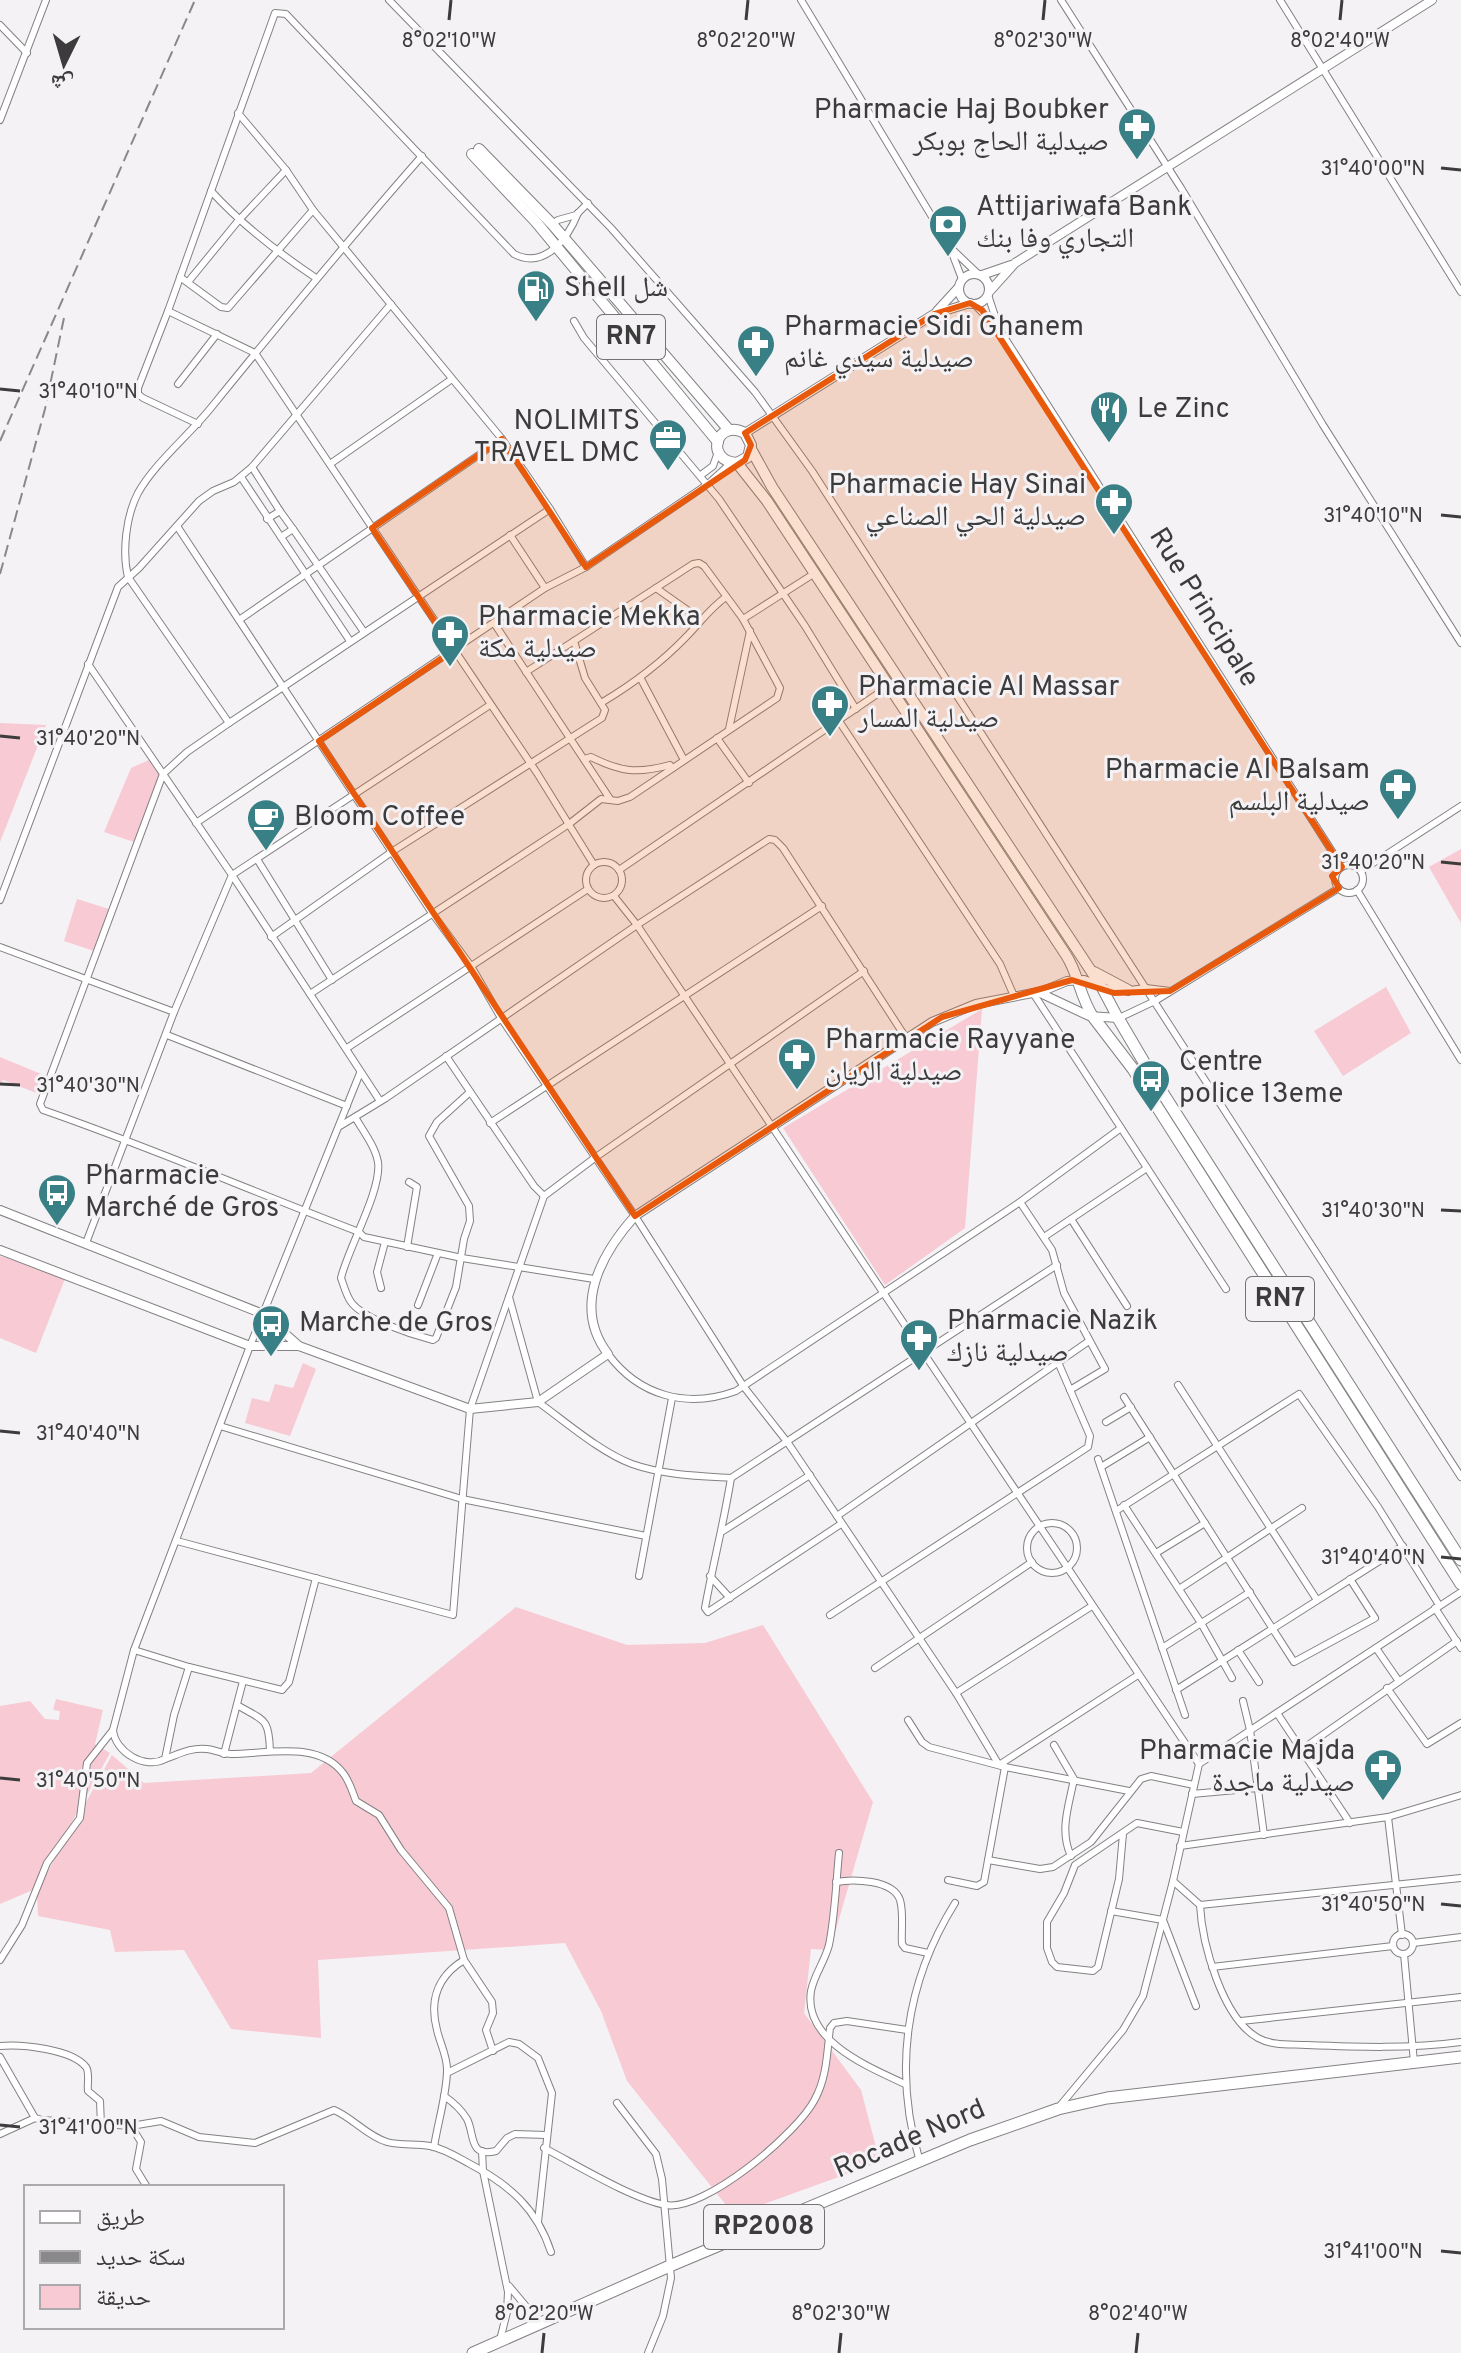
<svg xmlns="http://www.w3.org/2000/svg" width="1461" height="2353" font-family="Overpass,'Noto Naskh Arabic',sans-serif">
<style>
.green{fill:#f7cad4}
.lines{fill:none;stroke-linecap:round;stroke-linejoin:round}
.minor-casing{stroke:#838184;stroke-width:8}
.tertiary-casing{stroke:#838184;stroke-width:10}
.primary-casing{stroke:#838184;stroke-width:12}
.trunk-casing{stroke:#838184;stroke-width:13}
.minor{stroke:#fff;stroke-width:6}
.tertiary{stroke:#fff;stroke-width:8}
.primary{stroke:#fff;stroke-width:10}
.trunk{stroke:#fff;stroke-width:11}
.rail{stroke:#89888a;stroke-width:2;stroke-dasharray:12 6;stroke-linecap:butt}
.marked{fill:#e8590c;fill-opacity:0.2;stroke:#e8590c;stroke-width:6;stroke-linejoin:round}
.ticks{fill:none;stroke:#3d3c3d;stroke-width:3}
.labels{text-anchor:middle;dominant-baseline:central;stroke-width:6;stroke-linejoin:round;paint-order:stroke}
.shield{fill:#f4f2f5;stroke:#747374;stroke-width:2}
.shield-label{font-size:26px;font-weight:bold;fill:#3d3c3d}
.poi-label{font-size:28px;fill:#3d3c3d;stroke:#f4f2f5;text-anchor:start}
.street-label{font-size:28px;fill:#3d3c3d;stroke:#f4f2f5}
.ticks-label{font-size:20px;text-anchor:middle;fill:#3d3c3d;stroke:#f4f2f5;stroke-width:6;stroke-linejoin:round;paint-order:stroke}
</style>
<rect width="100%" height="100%" fill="#f4f2f5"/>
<g class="green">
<path d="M0,723L46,725L0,842Z"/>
<path d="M149,760L159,775L134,842L104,832L131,768Z"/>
<path d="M1461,849V923L1429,867Z"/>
<path d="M77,899L109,909L94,951L64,941Z"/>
<path d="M1386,987L1411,1033L1343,1076L1314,1031Z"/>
<path d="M982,1009L965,1228L885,1285L783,1128Z"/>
<path d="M0,1057L46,1076L39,1094L3,1080L0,1086Z"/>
<path d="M0,1256L66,1276L36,1353L0,1338Z"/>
<path d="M303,1363L316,1369L290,1436L245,1423L252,1398L269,1402L275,1384L293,1388Z"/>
<path d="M516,1607L627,1645L705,1643L763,1625L873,1802L830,1950L811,1949L804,2013L861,2090L880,2162L734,2215L627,2081L601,2011L565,1943L318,1960L321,2038L231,2029L184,1950L115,1952L110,1930L38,1916L37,1891L112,1755L144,1783L311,1773Z"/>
<path d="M56,1699L103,1710L95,1744L110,1753L35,1889L0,1904V1706L30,1701L45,1719L59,1720L60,1711L53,1710Z"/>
</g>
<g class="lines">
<g class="minor-casing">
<g id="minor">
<path d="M389,0L611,228L755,392L812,471L1461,1477"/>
<path d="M801,0L949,245L962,279"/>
<path d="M1061,0L1181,188L1323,425L1461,643"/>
<path d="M1280,0L1461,292"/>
<path d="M0,25L27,53"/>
<path d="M238,113L286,170L313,210L502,439L550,509L586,567"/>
<path d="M0,120L46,0"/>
<path d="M211,191C242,225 277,252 316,278"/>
<path d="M551,225L558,220L576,215L588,203"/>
<path d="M954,251L977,273"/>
<path d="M180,277L221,307L228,308L313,210"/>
<path d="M188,282L238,221L286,170"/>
<path d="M988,295L998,325"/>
<path d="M974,304L1001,332L1342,867"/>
<path d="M168,311L255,353L537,773L594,865"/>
<path d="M574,321L584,338L719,499L805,626L856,709"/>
<path d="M178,384L217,334"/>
<path d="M198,424L143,398L138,394V388L168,311L275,13L286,14L514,254C545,270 568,238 578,213"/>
<path d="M330,464L452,379"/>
<path d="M252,467L280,511"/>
<path d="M701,475L713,466L718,452"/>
<path d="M241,477L350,641"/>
<path d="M550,509L229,723L187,752L163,774L40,1104L43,1110C150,1147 254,1192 359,1232L364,1237L462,1258L594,1279"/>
<path d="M267,519L280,511L293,529"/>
<path d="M177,526L432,913L471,966L501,1018L635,1216L744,1387L788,1443L956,1693L999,1765L1138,1675"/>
<path d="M510,535L545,588"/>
<path d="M281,537L293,529L364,632"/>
<path d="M656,588L700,619"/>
<path d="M743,619L815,573"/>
<path d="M239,620L502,439"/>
<path d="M494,623L610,799"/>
<path d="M88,664L232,875L380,1101"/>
<path d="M641,679L684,760"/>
<path d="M601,703C633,684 660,664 686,637C700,623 710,608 726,597"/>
<path d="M839,721L1000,964L1014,996"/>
<path d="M229,723L128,577C122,552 126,516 138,493C154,464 188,436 210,409C279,324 349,239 422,156"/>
<path d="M729,729L750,631"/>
<path d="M717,738L749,783"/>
<path d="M584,759L591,757C621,772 637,774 670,765L673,768"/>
<path d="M196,823L545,588L586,567L708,484L731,463"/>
<path d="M257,859L332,980"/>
<circle cx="604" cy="880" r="18"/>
<circle cx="1349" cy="879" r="14"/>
<path d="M619,870L889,686"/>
<path d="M1361,871L1461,806"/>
<path d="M1357,890L1461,1060"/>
<path d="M614,896L637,925L1199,1764"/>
<path d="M0,900L118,587L139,568L199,501L213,491L234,482L252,467L391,304"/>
<path d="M271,937L393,851L602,718L605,710L585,678L574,641"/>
<path d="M0,947L174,1012"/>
<path d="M1102,987L1121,991L1146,988L1170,991"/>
<path d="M1033,993L1226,1289"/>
<path d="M310,994L569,824L601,799L618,801L630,797L777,698L780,688L743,619L704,566L699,563L693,564L526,672"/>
<path d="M1119,1018L1155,1001L1339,888"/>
<path d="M167,1035L347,1106"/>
<path d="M347,1048L588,889"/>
<path d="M446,1056L534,1186L544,1196"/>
<path d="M355,1117C363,1131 375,1146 378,1162C382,1190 348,1248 341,1278C344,1286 346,1295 351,1302C363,1319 413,1335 433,1340L436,1338L456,1287L464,1239L470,1221L469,1206L429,1136L437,1122L470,1092"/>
<path d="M490,1123L822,906"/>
<path d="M340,1126L386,1098L637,925L769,839L775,840L783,848L906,1038"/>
<path d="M1020,1202L1052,1250L1064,1293L1105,1369L1070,1390"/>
<path d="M1071,1219L1127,1306"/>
<path d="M1044,1237L1147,1168"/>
<path d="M86,1243L174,1012L232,875L490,705"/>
<path d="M407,1247L417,1187L409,1182"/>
<path d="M381,1288L377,1272L385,1242"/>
<path d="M509,1297L538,1402C566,1422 600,1452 632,1464C663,1475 699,1476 731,1478L1057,1265"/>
<path d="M418,1305L438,1253"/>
<path d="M608,1354C639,1396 687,1409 736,1391L1020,1202L1121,1128"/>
<path d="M1178,1385L1317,1600"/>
<path d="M1124,1397L1294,1662L1375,1618L1350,1579"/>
<path d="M1106,1422L1131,1407"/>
<path d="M220,1426L462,1499L646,1536"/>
<path d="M1098,1459L1185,1715"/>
<path d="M1101,1467L1150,1437"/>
<path d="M731,1478C724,1522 713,1564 705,1608L708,1612L841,1524"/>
<path d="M1124,1505L1201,1623L1232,1678"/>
<path d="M1116,1511L1299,1394L1378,1507L1439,1605"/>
<path d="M837,1516L1089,1341"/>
<circle cx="1052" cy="1548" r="25"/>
<path d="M723,1531L810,1475"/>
<path d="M177,1541L453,1615L470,1409L544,1196L596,1157L864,971"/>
<path d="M1156,1553L1205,1523"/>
<path d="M639,1576L672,1398"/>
<path d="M710,1576L730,1598"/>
<path d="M1179,1589L1302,1508"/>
<path d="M1435,1608L1461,1648"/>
<path d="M830,1615L1088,1447L1090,1436L1058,1362"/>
<path d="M1162,1648L1250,1592"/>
<path d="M1376,1648L1398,1680"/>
<path d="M134,1650L189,1667L282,1690L289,1682L316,1578"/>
<path d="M1238,1650L1259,1682"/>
<path d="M189,1667L174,1715L165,1759C145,1770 115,1752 113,1730L134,1650L250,1346L360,1073"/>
<path d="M875,1668L1032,1562"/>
<path d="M1387,1688L1427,1744L1461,1723"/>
<path d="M1176,1690L1403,1546"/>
<path d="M956,1693L1092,1606"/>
<path d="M1243,1701L1250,1730L1264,1835"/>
<path d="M237,1705C264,1721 269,1717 270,1751"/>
<path d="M1277,1713L1350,1823"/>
<path d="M908,1720L922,1742L929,1747L1005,1767L1129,1791"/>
<path d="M1054,1745L1074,1779C1069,1805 1059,1831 1071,1856"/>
<path d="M1301,1750L1457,1641"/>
<path d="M224,1754L243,1681"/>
<path d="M165,1759C179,1754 192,1747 207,1749C215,1750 223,1754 231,1754C266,1754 318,1740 343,1773C350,1782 352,1791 356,1801L379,1815L401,1850L449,1908L464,1960L492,2002L493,2013L486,2030L493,2051"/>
<path d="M1192,1794L1258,1788"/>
<path d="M1388,1817L1402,1935"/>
<path d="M1123,1834L1119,1879L1098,1967L1093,1971L1057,1967L1052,1962L1047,1948V1922L1064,1893L1075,1865L1137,1823L1183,1832"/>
<path d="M1180,1846L1388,1817L1461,1795"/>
<path d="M839,1853C836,1883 835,1916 829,1945C825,1961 814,1975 811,1991C803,2041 869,2067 905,2084"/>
<path d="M988,1860L1040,1869L1053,1867L1091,1842L1141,1779L1151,1776L1194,1785"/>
<path d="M948,1880L977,1886L984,1882L1005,1767"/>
<path d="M1173,1881L1200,1905L1461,1878"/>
<path d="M836,1882C852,1879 893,1879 900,1900C904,1913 901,1931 902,1944L905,1948L928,1953"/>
<path d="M1200,1905C1202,1943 1222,2018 1258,2038C1272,2046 1291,2044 1306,2045C1358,2047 1409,2049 1461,2042"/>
<path d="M1111,1911L1163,1920L1196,2006"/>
<circle cx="1403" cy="1944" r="10"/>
<path d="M1413,1943L1461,1937"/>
<path d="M1404,1954L1414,2062"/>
<path d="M0,1960L22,1925L47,1863L80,1818L87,1763L113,1730"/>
<path d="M1212,1967L1393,1946"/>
<path d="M1241,2021L1461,1997"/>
<path d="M0,2046C21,2044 72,2049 86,2067C90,2072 87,2085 88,2091L100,2101L101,2125"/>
<path d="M0,2057L35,2118L42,2120L131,2126L161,2121L199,2137L255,2143L334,2110C353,2118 367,2136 387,2142C401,2146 416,2143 430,2146C445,2149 457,2157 470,2164C510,2185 537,2209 551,2252"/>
<path d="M447,2073L509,2042L519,2044L538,2058L552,2093L538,2222"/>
<path d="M444,2096C453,2102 461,2109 467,2119C475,2134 468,2158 496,2151L507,2138L515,2134L546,2135"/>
<path d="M617,2103L656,2154L662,2179L671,2278L663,2316L648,2353"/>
<path d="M1059,2107L1123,2030L1143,1996L1173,1881L1199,1764L1461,1592"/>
<path d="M131,2126L141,2142L136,2169L147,2187"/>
<path d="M0,2134L35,2118"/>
<path d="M434,2147C438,2122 446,2097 447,2072C448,2057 440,2044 437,2030C429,2000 438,1976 464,1960"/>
<path d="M544,2148C575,2164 634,2200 666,2205C704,2212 798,2133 815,2099C827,2077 827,2052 830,2028L834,2023L847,2021L907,2030"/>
<path d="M482,2151L483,2171L508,2292L507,2312L500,2340"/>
<path d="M920,2162C893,2072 905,1983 955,1903"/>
<path d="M509,2286L540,2323"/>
</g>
</g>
<g class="tertiary-casing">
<g id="tertiary">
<circle cx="974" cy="289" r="15"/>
<path d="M982,275L1011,265"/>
<path d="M990,291L1015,263L1432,0"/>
<path d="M937,311L959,287"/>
<path d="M745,433L934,314L970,303"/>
<path d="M1038,992L1089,1016L1118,1018"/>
<path d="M0,1210L263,1314L299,1346"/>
<path d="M0,1250L250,1346H299L470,1409L538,1402L608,1354C572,1307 601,1254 635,1216L932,1022L976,1004L1043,991L1067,981L1084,980L1101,986"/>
</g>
</g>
<g class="primary-casing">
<g id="primary">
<path d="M479,149L552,224L729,430"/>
<path d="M472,154L536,222L718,442"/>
<path d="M751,449L772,487L1101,986L1118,1018"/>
<path d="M737,463L748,457L751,445L745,433C716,418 704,461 737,463L767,501L1066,955C1079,975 1080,998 1094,1018"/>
<path d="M1094,972L1128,990"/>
</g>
</g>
<g class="trunk-casing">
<g id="trunk">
<path d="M1094,1018L1133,1069L1461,1584"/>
<path d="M1118,1018L1155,1081L1461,1560"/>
<path d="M473,2353L672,2265L970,2140L1058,2109L1107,2098L1461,2057"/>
</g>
</g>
<use href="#minor" class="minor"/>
<use href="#tertiary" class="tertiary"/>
<use href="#primary" class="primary"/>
<use href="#trunk" class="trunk"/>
<g class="rail">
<path d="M0,441L195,0"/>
<path d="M0,574L45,409L65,313"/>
</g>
</g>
<path class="marked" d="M970,303L982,310L1342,867L1332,876L1339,888L1170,991L1114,993L1072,980L942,1017L635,1216L319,741L454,650L372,528L502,439L586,567L745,460L751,445L745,433L934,314Z"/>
<path class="ticks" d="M449,20L451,0M746,20L748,0M1043,20L1045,0M1340,20L1342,0M1441,168L1461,170M0,389L20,391M1441,515L1461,517M0,736L20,738M1441,862L1461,864M0,1084L20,1085M1441,1210L1461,1211M0,1431L20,1433M1441,1557L1461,1559M0,1778L20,1780M1441,1904L1461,1906M0,2125L20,2127M1441,2251L1461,2253M542,2353L544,2333M839,2353L841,2333M1136,2353L1138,2333"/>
<defs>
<g id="pharmacy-pin" transform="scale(2)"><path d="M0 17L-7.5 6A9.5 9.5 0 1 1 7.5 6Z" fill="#388085" stroke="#f4f2f5"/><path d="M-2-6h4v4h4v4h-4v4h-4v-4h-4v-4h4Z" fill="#fff"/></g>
<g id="bank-pin" transform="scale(2)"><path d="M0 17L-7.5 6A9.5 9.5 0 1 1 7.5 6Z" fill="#388085" stroke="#f4f2f5"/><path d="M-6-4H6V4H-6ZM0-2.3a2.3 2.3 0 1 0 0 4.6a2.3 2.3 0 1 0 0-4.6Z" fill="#fff"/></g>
<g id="fuel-pin" transform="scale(2)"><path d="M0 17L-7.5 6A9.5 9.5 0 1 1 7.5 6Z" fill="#388085" stroke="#f4f2f5"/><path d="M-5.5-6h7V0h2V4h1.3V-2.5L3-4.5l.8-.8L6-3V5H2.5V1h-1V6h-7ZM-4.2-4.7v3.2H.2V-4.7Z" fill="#fff"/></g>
<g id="restaurant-pin" transform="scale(2)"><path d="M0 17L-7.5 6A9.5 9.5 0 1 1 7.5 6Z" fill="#388085" stroke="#f4f2f5"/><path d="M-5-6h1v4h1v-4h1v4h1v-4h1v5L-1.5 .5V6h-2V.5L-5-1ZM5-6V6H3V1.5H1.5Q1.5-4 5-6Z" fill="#fff"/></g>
<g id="office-pin" transform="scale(2)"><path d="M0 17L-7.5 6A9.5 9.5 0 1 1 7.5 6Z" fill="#388085" stroke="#f4f2f5"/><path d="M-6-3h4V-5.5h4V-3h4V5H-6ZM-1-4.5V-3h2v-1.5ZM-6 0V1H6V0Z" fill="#fff"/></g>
<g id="cafe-pin" transform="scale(2)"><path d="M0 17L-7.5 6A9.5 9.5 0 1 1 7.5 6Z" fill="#388085" stroke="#f4f2f5"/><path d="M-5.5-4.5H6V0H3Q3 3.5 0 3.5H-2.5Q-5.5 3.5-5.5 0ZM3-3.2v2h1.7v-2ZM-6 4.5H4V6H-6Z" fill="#fff"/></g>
<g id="bus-pin" transform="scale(2)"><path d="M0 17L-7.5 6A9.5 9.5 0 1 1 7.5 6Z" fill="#388085" stroke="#f4f2f5"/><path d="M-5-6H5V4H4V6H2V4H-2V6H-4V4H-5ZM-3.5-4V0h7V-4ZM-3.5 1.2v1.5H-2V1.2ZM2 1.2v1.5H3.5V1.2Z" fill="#fff"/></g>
</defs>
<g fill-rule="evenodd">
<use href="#pharmacy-pin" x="1137" y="127"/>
<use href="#bank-pin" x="948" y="224"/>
<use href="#fuel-pin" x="536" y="289"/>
<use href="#pharmacy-pin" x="756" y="344"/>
<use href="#restaurant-pin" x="1109" y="410"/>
<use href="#office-pin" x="668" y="438"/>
<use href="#pharmacy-pin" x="1114" y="502"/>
<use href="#pharmacy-pin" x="450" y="634"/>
<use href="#pharmacy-pin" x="830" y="704"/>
<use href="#pharmacy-pin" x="1398" y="787"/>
<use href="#cafe-pin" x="266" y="818"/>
<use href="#pharmacy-pin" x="797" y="1057"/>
<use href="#bus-pin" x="1151" y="1079"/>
<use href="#bus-pin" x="57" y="1193"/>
<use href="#bus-pin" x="271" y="1324"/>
<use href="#pharmacy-pin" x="919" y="1338"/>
<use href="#pharmacy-pin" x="1383" y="1768"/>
</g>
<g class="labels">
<g class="shield">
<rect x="597" y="315" width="68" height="44" rx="6"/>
<rect x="1246" y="1277" width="68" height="44" rx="6"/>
<rect x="704" y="2205" width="120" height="44" rx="6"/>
</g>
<g class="shield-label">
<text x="631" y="337">RN7</text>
<text x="1280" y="1299">RN7</text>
<text x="764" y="2227">RP2008</text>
</g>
<g class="poi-label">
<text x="1109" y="111" text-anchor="end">Pharmacie Haj Boubker<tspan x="1109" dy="32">صيدلية الحاج بوبكر</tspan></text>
<text x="976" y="208">Attijariwafa Bank<tspan x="976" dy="32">التجاري وفا بنك</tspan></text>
<text x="564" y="289">Shell شل</text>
<text x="784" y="328">Pharmacie Sidi Ghanem<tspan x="784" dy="32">صيدلية سيدي غانم</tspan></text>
<text x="1137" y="410">Le Zinc</text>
<text x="640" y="422" text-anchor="end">NOLIMITS<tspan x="640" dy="32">TRAVEL DMC</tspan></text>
<text x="1086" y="486" text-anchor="end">Pharmacie Hay Sinai<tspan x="1086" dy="32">صيدلية الحي الصناعي</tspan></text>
<text x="478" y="618">Pharmacie Mekka<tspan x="478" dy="32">صيدلية مكة</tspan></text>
<text x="858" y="688">Pharmacie Al Massar<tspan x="858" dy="32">صيدلية المسار</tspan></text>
<text x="1370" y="771" text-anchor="end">Pharmacie Al Balsam<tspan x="1370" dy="32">صيدلية البلسم</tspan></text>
<text x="294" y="818">Bloom Coffee</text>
<text x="825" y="1041">Pharmacie Rayyane<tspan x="825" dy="32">صيدلية الريان</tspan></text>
<text x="1179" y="1063">Centre<tspan x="1179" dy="32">police 13eme</tspan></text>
<text x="85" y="1177">Pharmacie<tspan x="85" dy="32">Marché de Gros</tspan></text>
<text x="947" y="1322">Pharmacie Nazik<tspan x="947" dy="32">صيدلية نازك</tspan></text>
<text x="299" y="1324">Marche de Gros</text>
<text x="1355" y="1752" text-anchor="end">Pharmacie Majda<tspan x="1355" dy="32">صيدلية ماجدة</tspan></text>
</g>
<g class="street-label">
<text transform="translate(1203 608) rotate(58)">Rue Principale</text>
<text transform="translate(910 2140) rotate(-23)">Rocade Nord</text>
</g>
</g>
<g class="ticks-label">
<text x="449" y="47">8°02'10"W</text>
<text x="746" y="47">8°02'20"W</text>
<text x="1043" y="47">8°02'30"W</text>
<text x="1340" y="47">8°02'40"W</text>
<text x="1373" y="175">31°40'00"N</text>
<text x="88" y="398">31°40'10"N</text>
<text x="1373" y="522">31°40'10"N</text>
<text x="88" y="745">31°40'20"N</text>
<text x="1373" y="869">31°40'20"N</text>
<text x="88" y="1092">31°40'30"N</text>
<text x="1373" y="1217">31°40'30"N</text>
<text x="88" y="1440">31°40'40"N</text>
<text x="1373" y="1564">31°40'40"N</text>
<text x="88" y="1787">31°40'50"N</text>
<text x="1373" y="1911">31°40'50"N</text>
<text x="88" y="2134">31°41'00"N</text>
<text x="1373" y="2258">31°41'00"N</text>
<text x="544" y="2320">8°02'20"W</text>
<text x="841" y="2320">8°02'30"W</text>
<text x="1138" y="2320">8°02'40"W</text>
</g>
<rect x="24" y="2185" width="260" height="144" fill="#f4f2f5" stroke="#aba9ab" stroke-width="2"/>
<rect x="40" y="2211" width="40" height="12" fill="#ffffff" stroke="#aba9ab" stroke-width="2"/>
<text x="96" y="2225" font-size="24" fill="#3d3c3d">طريق</text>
<rect x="40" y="2251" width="40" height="12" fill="#89888a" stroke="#aba9ab" stroke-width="2"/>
<text x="96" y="2265" font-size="24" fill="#3d3c3d">سكة حديد</text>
<rect x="40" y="2285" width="40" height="24" fill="#f7cad4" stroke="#aba9ab" stroke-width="2"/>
<text x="96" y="2305" font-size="24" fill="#3d3c3d">حديقة</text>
<g transform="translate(64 64) rotate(185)" stroke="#f4f2f5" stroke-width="6" paint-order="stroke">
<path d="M0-6L14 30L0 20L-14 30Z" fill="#3d3c3d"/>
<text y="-12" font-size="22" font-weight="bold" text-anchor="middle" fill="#3d3c3d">ش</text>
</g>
</svg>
